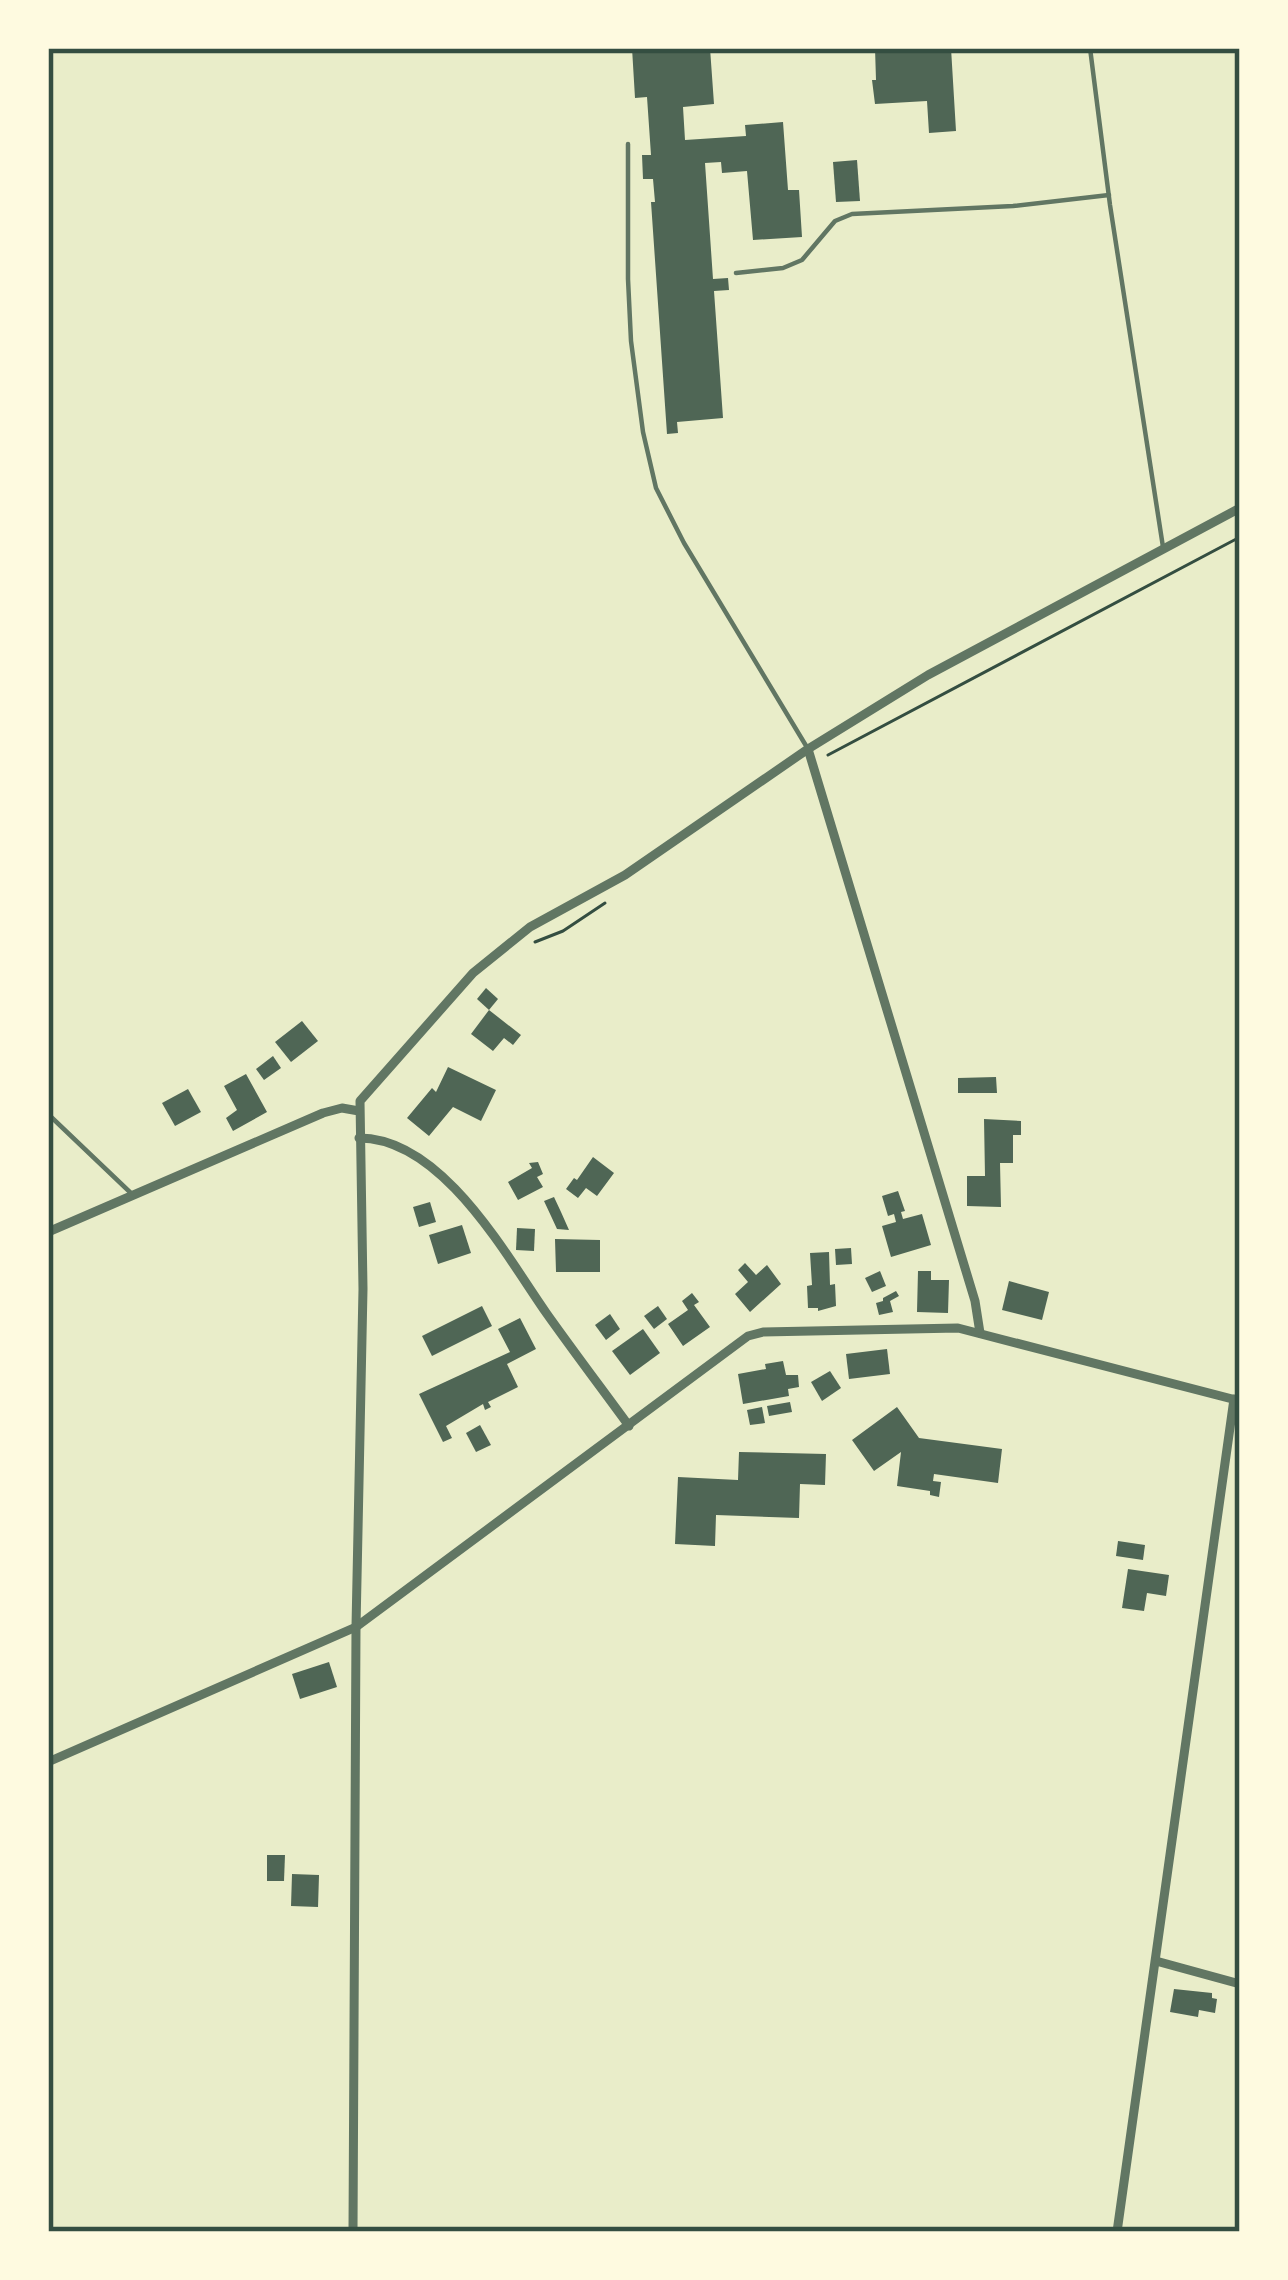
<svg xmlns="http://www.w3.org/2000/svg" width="1288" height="2280" font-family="Montserrat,sans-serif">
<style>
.building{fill:#4f6655}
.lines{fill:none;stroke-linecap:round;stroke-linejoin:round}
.path{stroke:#344e41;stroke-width:3}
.service{stroke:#617663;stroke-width:4.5}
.minor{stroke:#617663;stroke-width:9}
.neatline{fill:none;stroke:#344e41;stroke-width:4.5}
</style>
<rect width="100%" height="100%" fill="#e9edc9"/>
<g class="building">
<path d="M632,48H710L714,104L683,107L685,140L746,136L745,125L783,122L788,190H799L802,237L753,240L747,171L722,173L721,162L705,163L713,279L728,278L729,290L714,291L723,418L677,422L678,433L667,434L651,202H655L653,179H643L642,155H651L647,97L635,98Z"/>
<path d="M875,48H951L956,131L929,133L927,101L875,104L872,80H876Z"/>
<path d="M857,160L860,201L836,202L833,162Z"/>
<path d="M486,988L498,999L489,1010L477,999Z"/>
<path d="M489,1010L521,1035L513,1045L504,1038L493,1051L471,1034Z"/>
<path d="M302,1021L318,1041L291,1062L275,1042Z"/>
<path d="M273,1056L281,1068L264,1080L256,1069Z"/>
<path d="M448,1067L496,1090L481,1121L453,1107L429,1136L407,1118L432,1088L436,1092Z"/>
<path d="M246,1074L267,1112L233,1131L226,1118L237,1110L224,1086Z"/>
<path d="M996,1077L997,1093H958V1078Z"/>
<path d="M188,1089L201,1112L175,1126L162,1103Z"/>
<path d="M984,1119L1021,1121V1135H1013V1163H1000L1001,1207L967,1206V1176H985Z"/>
<path d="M593,1157L614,1173L597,1196L586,1188L578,1198L566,1189L574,1178L577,1180Z"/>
<path d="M538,1162L543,1174L537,1177L543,1187L518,1200L508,1182L532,1168L529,1163Z"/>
<path d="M898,1191L905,1211L901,1212L903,1219L922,1214L931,1245L891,1257L882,1226L896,1222L894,1214L888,1216L882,1196Z"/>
<path d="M554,1197L561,1212L569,1230L557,1229L551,1216L544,1201Z"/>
<path d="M430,1202L436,1222L419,1227L413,1207Z"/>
<path d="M462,1225L471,1253L438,1264L429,1235Z"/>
<path d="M517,1228L535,1229L534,1251L516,1250Z"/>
<path d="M555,1239L600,1240V1272H556Z"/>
<path d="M851,1248L852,1264L836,1265L835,1249Z"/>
<path d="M829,1252L830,1285L835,1284L836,1306L818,1311V1308H808L807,1286L812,1285L810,1253Z"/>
<path d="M745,1263L756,1275L767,1265L781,1284L750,1312L735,1294L748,1282L738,1270Z"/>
<path d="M880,1271L886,1286L872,1292L865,1278Z"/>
<path d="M918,1271H931V1280H949L948,1313L917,1312Z"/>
<path d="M1009,1281L1049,1292L1042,1320L1002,1310Z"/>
<path d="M896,1291L899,1296L890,1301L893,1312L879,1315L876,1303L883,1301V1298Z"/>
<path d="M692,1293L699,1302L694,1305L710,1327L683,1346L668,1324L688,1310L682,1301Z"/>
<path d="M482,1306L492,1326L432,1356L422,1336Z"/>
<path d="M658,1306L667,1319L654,1329L644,1316Z"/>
<path d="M610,1314L620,1329L606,1340L595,1325Z"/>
<path d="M520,1318L536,1349L507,1364L518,1387L488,1402L491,1407L485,1410L483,1404L446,1426L452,1438L443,1442L419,1394L510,1352L498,1329Z"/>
<path d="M643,1329L660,1353L630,1375L612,1351Z"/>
<path d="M887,1349L890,1374L849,1379L846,1354Z"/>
<path d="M783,1361L786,1375H798L799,1387L788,1389L789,1396L743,1404L738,1374L766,1369L765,1364Z"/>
<path d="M830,1371L841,1388L822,1401L811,1382Z"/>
<path d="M790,1402L792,1412L769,1416L767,1406Z"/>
<path d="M762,1407L765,1423L750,1425L747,1410Z"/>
<path d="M897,1407L919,1438L1002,1449L998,1483L934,1474L933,1481L941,1482L939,1497L930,1495V1491L897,1486L901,1452L874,1471L852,1440Z"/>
<path d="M480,1425L491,1445L476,1452L466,1433Z"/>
<path d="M739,1452L826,1454L825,1485L800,1484L799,1518L716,1515L715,1546L675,1544L678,1477L738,1480Z"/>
<path d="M1118,1541L1145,1545L1143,1560L1116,1556Z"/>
<path d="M1128,1569L1169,1575L1166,1596L1147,1593L1144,1611L1122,1608Z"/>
<path d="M329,1662L337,1687L300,1699L292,1674Z"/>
<path d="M267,1855H285L284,1881H267Z"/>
<path d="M292,1874L319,1875L318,1907L291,1906Z"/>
<path d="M1174,1989L1212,1993V1998L1217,1999L1215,2013L1199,2010L1198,2017L1170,2012Z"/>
</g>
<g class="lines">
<g class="path">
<path d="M828,755L1240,537"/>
<path d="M535,942L563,931L605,903"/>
</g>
<g class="service">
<path d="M1090,48L1110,205L1163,547"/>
<path d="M628,144V279L631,341L643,432L656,488L684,543L808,749"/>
<path d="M736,273L783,268L802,260L835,221L852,214L1013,206L1109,195"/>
<path d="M48,1114L134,1196"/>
</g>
<g class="minor">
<path d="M808,749L975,1301L980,1333"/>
<path d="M359,1138C442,1138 505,1254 547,1314C574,1352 602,1389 629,1426"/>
<path d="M48,1232L323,1113L342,1108L359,1111"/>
<path d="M48,1762L356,1627L748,1336L763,1332L958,1328L1240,1401"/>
<path d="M1156,1961L1240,1984"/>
<path d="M353,2232L356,1627L363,1289L360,1101L473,973L530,927L625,875L808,749L928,675L1240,508"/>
<path d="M1117,2232L1234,1399"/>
</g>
</g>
<rect width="1288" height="2280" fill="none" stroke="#fefae0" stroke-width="102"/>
<rect x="51" y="51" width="1186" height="2178" class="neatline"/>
</svg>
